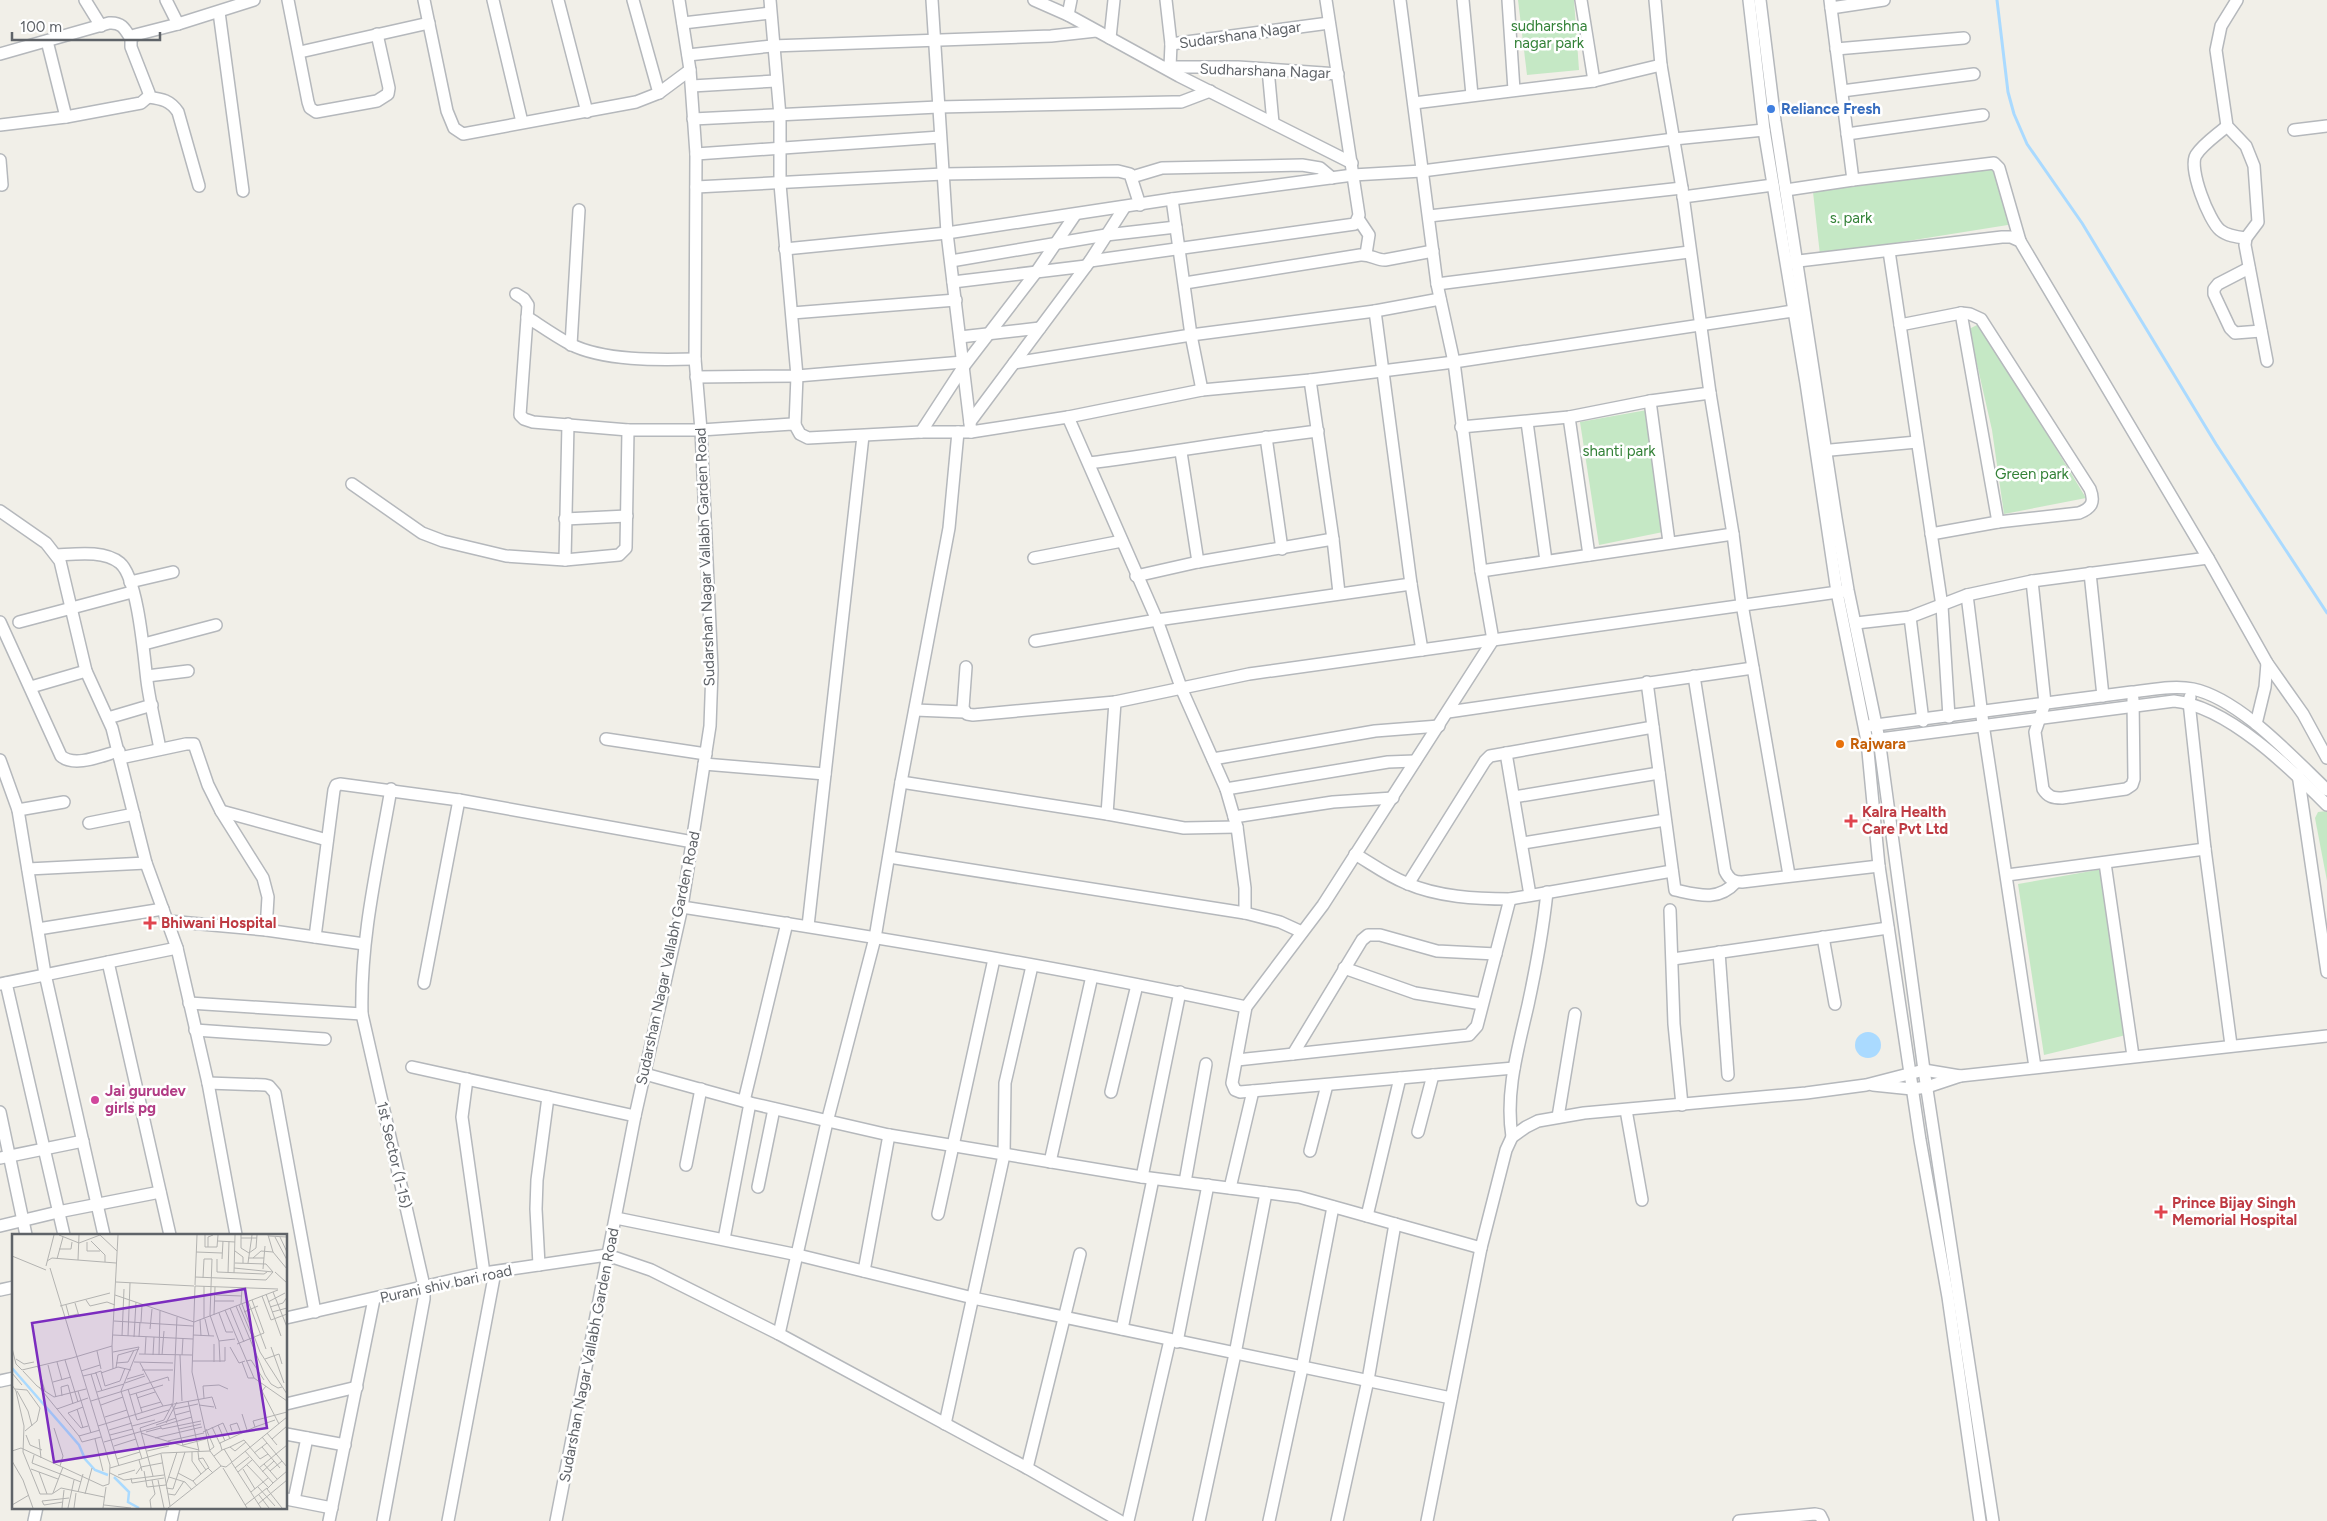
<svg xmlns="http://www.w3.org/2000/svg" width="2327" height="1521" font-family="Figtree,sans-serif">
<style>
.green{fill:#c5e8c5}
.water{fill:#aadaff}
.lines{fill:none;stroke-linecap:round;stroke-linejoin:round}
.stream{stroke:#aadaff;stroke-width:3}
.minor-casing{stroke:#b5b8bc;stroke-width:14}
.minor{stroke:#fff;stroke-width:11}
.shop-dot{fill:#3f7fe0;stroke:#fff;stroke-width:2}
.food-dot{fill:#e8710a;stroke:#fff;stroke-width:2}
.health-dot{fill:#e0444e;stroke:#fff;stroke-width:2}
.hotel-dot{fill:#d1479c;stroke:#fff;stroke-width:2}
.labels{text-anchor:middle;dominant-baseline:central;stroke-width:5;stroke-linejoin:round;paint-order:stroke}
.park-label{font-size:15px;fill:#348238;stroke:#fff}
.street-label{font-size:15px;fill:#5f6368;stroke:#fff}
.shop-label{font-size:15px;font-weight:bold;fill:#366cbe;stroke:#fff;text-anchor:start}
.food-label{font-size:15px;font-weight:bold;fill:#c56008;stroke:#fff;text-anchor:start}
.health-label{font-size:15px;font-weight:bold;fill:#be3a42;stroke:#fff;text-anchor:start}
.hotel-label{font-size:15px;font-weight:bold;fill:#b23c85;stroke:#fff;text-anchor:start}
.inset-river{fill:none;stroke:#aadaff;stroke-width:2.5}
.inset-road{fill:none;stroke:#b3b3b1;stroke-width:1}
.view{fill:#7b2cbf;fill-opacity:0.15;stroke:#7b2cbf;stroke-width:2.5}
.inset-edge{fill:none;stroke:#5f6368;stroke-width:2.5}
</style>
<rect width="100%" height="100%" fill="#f1efe8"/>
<g class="green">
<path d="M1518,0H1574L1579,70L1527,75Z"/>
<path d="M2002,164L2014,224L1820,255L1813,192Z"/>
<path d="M1977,325L1985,332L2086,498L2004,514L1992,430L1969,329Z"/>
<path d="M1647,410L1663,532L1599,545L1580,422Z"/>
<path d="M2327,811V881L2315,818L2318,812Z"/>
<path d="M2108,868L2126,1035L2044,1055L2018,884Z"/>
</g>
<circle class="water" cx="1868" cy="1045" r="13"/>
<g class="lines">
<path class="stream" d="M1997,0L2008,92L2014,114L2027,144L2082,223L2216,444L2327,613"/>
<g class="minor-casing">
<g id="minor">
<path d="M85,0L101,26"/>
<path d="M166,0L178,24"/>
<path d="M288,0L308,102L310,108L316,112L377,101L388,94L389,88L377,34"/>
<path d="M424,0L447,111L454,128L463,134L636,102L659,93L690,70"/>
<path d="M493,0L522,122"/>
<path d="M558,0L587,112"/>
<path d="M633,0L659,93"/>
<path d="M770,0L780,116V184L797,376L795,425"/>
<path d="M932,0L947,233L971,432"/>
<path d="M1034,0L1068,15L1179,76L1352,163"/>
<path d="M1166,0L1171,44L1170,67"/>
<path d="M1400,0L1437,284L1454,362L1481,571L1493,640L1323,905L1246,1007L1232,1083L1235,1090L1240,1092L1514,1068"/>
<path d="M1463,0L1472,95"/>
<path d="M1508,0L1514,90"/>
<path d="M1581,0L1594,81"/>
<path d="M1655,0L1661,65L1682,188L1710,393L1733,534L1742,604L1789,875"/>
<path d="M1749,0L1764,130L1806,383L1837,592L1867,741L1879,866L1920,1140L1948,1297L1980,1521"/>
<path d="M1760,0L1775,121L1836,518L1848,590L1879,739L1924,1070L1993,1521"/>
<path d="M1830,0L1853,180"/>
<path d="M2237,0L2221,26L2216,50L2227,126L2246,146L2254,166L2258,222L2246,238L2245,245L2267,361"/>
<path d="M1831,8L1884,0"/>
<path d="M219,12L243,191"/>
<path d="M1068,15L1071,0"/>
<path d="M683,23L770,13"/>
<path d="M1110,38L1114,0"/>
<path d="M47,41L66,117"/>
<path d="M1171,44L1329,23"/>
<path d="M1836,49L1964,38"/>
<path d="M300,52L429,23"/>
<path d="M0,54L109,23C122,22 125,29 131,39"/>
<path d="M688,55L772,46L1051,36L1096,31"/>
<path d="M1165,67H1238L1338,74"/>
<path d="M1268,69L1273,123"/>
<path d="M692,86L776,81"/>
<path d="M1842,91L1974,74"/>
<path d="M148,97C162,99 170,100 178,112L199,186"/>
<path d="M1414,103L1594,81L1661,65"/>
<path d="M693,119L938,107L1173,102H1181L1210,91"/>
<path d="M0,125L66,117L141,103L148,97L149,93L131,47V39L135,35L178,24L254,0"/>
<path d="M2227,126C2217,135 2203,144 2196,155C2188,168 2209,221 2220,230C2227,236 2237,237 2246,238"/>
<path d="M2294,130L2327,126"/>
<path d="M1847,134L1983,115"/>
<path d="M696,154L940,137"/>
<path d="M0,160L2,185"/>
<path d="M1132,177L1162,168L1302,165L1320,168L1332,178"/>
<path d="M696,187L943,174L1118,171L1130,174L1140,205"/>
<path d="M1786,190L1853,180L1994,163L1999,168L2020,241"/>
<path d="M1683,197L1773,185"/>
<path d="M1172,199L1191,335L1202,390"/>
<path d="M1429,216L1682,188"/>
<path d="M1359,220L1369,235L1366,254"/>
<path d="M785,249L947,233L1172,199L1353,175L1422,171L1674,139L1764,130"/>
<path d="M1889,251L1942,606L1949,717"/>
<path d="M951,261L1106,235L1176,227"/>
<path d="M1090,261L1355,224L1359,215L1326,0"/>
<path d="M1790,262L2002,237H2011L2020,241L2208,558L2267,663L2303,714L2327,758"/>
<path d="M2249,268L2218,284L2214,289V294L2230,328L2235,333L2261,331"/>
<path d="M953,282L1086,266"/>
<path d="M1185,283L1360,255C1370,254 1376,260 1385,260L1433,251"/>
<path d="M1437,284L1689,252"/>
<path d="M516,294L524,299L528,305L520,415L524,419L533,422L628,430H701L792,424L795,425L800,434L808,438L921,432H971L1068,417L1157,620L1182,690L1226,789L1237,827L1245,888V913"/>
<path d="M1375,311L1440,299"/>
<path d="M792,313L956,300"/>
<path d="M1961,313L1998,522"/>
<path d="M527,317C541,326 555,336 570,344C603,361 658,360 695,359"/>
<path d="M1900,325L1961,313L1970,314L1981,319L2090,489C2095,502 2092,508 2079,513L1998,522L1931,534"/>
<path d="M960,337L1040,328"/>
<path d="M571,345L579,210"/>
<path d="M1014,363L1191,335L1375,311L1411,584L1422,650"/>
<path d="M696,377L797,376L963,362"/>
<path d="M1310,380L1333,539L1339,593"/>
<path d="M1650,401L1669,542"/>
<path d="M1068,417L1202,390L1310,380L1454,362L1793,311"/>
<path d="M1569,417L1589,555"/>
<path d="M970,422L1090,261L1124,208"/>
<path d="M1527,422L1546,561"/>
<path d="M1461,427L1569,417L1650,401L1710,393"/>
<path d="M921,432L964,366L1037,271L1075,215"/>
<path d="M1266,437L1282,549"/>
<path d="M1820,451L1917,442"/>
<path d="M1181,452L1198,562"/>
<path d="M1089,463C1166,453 1241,440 1318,431"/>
<path d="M352,484L422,533L443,541L506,556L565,560L619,555L626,548L628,430"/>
<path d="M0,511L46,543L60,561L86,671L112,728L146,863L177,948L208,1083L236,1235"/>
<path d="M565,519L627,516"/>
<path d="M57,555C76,554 104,550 120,563C138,578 144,657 147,681C150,704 156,727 160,749"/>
<path d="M1034,558L1122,541"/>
<path d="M565,560L568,424"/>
<path d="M1481,571L1733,534"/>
<path d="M2090,573L2103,696"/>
<path d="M1136,576L1198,562L1333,539"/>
<path d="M2032,581L2045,703L2035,732L2043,789C2048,797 2053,798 2062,798L2126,789L2132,785L2134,779L2133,699"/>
<path d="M130,582L173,572"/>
<path d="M1967,595L1983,724L2035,1067"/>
<path d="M1910,617L1923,721"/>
<path d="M0,622L61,756C75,768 103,755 119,751"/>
<path d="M19,622L132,592"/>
<path d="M1856,623L1910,617L1967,595L2032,581L2208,558"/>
<path d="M1035,641L1157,620L1411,584"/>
<path d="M144,644L216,625"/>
<path d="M966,667L963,708L967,714L973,715L1115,702L1249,674L1845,591"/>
<path d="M147,676L188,671"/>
<path d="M1694,676L1725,871C1729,879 1733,882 1742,882L1879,866"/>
<path d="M1647,682L1675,890C1698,895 1718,902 1736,882"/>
<path d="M31,687L86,671"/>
<path d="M2190,697L2189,702L2205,849L2231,1045"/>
<path d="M915,710L964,712"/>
<path d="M1448,712L1753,668"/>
<path d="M108,718L152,705"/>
<path d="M2256,724L2265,687L2267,663"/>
<path d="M1868,726L2132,692C2151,690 2174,685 2193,689C2240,699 2293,758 2327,790"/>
<path d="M606,739L706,754"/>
<path d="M1872,740L2174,701C2227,706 2290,768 2327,805"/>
<path d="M1506,753L1530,895"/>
<path d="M120,758L186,744H194L208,785L221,811L263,878L268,897L266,930"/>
<path d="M1213,759L1375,731L1439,726"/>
<path d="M0,760L18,810L45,974L104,1235"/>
<path d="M704,764L825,774"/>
<path d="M2298,774L2327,972"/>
<path d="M901,782L1107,814L1184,828L1237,827"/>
<path d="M1226,789L1388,762L1415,761"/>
<path d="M1514,797L1659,773"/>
<path d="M18,810L64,802"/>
<path d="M221,811L327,840"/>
<path d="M1107,814L1115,702"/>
<path d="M1234,817L1333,802L1393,798"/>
<path d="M89,823L134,814"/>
<path d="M1523,843L1665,820"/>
<path d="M1355,854C1372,864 1388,876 1406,883C1438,897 1476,899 1510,899L1672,871"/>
<path d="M889,857L1245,913L1280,922L1302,932"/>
<path d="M2105,863L2133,1056"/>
<path d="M28,869L146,863"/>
<path d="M2007,875L2205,849"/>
<path d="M1408,884L1485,761L1490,756L1653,727"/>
<path d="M682,907C870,936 1060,967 1246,1007"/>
<path d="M1670,910L1674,1024L1682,1105"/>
<path d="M168,921L266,930L364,944"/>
<path d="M808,926L863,436"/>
<path d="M38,929L163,909"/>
<path d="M315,937L334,790L336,785L340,784L459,800L693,842"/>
<path d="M1823,937L1835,1004"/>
<path d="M1719,952L1728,1075"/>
<path d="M1673,959L1888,928"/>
<path d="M108,962L170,1235"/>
<path d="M1344,968L1415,993L1482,1004"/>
<path d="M6,983L64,1235"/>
<path d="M424,983L459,800"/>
<path d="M0,984L177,948"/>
<path d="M189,1003L362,1014"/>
<path d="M195,1030L325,1039"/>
<path d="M1293,1054L1362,940L1368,935H1380L1437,951L1496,954"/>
<path d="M1237,1060L1469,1035L1477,1026L1510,899"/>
<path d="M412,1067L635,1116"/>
<path d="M645,1074L750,1103L889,1135L1142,1177L1299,1197L1481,1248"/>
<path d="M467,1079L462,1117L484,1273"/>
<path d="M208,1083L265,1085L269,1086L275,1093L315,1312"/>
<path d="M1873,1085L1912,1089L1927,1087L1960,1076L2327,1036"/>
<path d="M1111,1092L1137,985"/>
<path d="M744,1101L787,923"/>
<path d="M1626,1110L1642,1200"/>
<path d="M0,1112L26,1235"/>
<path d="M1558,1117L1575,1014"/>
<path d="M1418,1132L1433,1075"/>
<path d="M1512,1137C1505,1092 1518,1049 1528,1005C1536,968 1543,930 1547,892"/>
<path d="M1310,1151L1327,1085"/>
<path d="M0,1158L83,1141"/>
<path d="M1050,1162L1092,976"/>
<path d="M686,1165L701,1089"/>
<path d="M1142,1177L1180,992"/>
<path d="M1185,1182L1206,1064"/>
<path d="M758,1187L774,1109"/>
<path d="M1230,1188L1253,1091"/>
<path d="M938,1214L994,959"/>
<path d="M1367,1216L1400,1078"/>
<path d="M616,1218L798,1255L973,1298L1451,1398"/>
<path d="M0,1226L58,1212L160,1192"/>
<path d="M724,1239L750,1103"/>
<path d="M539,1265L536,1209L537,1180L548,1097"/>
<path d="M864,1271L889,1135"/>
<path d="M0,1290L14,1287"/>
<path d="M286,1318L484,1273L607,1255L651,1270L779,1334L1027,1468L1120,1521"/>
<path d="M1122,1329L1153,1179"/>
<path d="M779,1334L827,1122L875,938L901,782L949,528L958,432"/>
<path d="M1177,1342L1208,1185"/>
<path d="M0,1381L14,1378"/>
<path d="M286,1404L357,1387"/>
<path d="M945,1424L1004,1155L1005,1083L1032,966"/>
<path d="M286,1434L345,1445"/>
<path d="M1027,1468L1080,1254"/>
<path d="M286,1499L332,1508"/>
<path d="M294,1500L307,1438"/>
<path d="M34,1521L37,1507"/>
<path d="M171,1521L174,1507"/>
<path d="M329,1521L374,1299"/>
<path d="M383,1521L424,1299V1286L362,1014C360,938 378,864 391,789"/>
<path d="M448,1521L495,1272"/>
<path d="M556,1521L635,1116L682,907L710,726L712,670L701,430L695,359L696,154L690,70L679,0"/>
<path d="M1128,1521L1170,1340"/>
<path d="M1199,1521L1235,1354L1266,1193"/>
<path d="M1269,1521L1302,1368L1333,1207"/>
<path d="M1337,1521L1368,1380L1395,1224"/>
<path d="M1427,1521L1481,1248L1506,1150L1512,1137L1526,1127L1538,1121L1584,1113L1806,1093L1866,1085L1924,1070L1960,1076"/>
<path d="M1739,1521L1815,1514L1820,1515L1823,1521"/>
</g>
</g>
<use href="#minor" class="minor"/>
</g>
<circle class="shop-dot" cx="1771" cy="109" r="5"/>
<circle class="food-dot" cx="1840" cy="744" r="5"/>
<g class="health-dot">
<path d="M1848.5 813.5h5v5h5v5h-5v5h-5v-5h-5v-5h5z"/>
<path d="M147.5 915.5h5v5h5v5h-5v5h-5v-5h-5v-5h5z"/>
<path d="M2158.5 1204.5h5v5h5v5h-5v5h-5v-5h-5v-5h5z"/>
</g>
<circle class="hotel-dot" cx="95" cy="1100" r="5"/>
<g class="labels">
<g class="park-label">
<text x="1549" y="26">sudharshna<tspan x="1549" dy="17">nagar park</tspan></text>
<text x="1851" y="218">s. park</text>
<text x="1619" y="451">shanti park</text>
<text x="2032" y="474">Green park</text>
</g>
<g class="street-label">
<text transform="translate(1240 35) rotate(-8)">Sudarshana Nagar</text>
<text transform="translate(1265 71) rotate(2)">Sudharshana Nagar</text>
<text transform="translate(705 557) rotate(-92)">Sudarshan Nagar Vallabh Garden Road</text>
<text transform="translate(668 958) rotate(-78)">Sudarshan Nagar Vallabh Garden Road</text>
<text transform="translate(394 1155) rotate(77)">1st Sector (1-15)</text>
<text transform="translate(446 1284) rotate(-12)">Purani shiv bari road</text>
<text transform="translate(589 1355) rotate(-79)">Sudarshan Nagar Vallabh Garden Road</text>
</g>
<g class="shop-label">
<text x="1781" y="109">Reliance Fresh</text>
</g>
<g class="food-label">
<text x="1850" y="744">Rajwara</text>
</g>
<g class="health-label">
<text x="1862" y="812">Kalra Health<tspan x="1862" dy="17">Care Pvt Ltd</tspan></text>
<text x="161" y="923">Bhiwani Hospital</text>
<text x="2172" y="1203">Prince Bijay Singh<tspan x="2172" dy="17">Memorial Hospital</tspan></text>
</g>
<g class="hotel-label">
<text x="105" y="1091">Jai gurudev<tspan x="105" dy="17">girls pg</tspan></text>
</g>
</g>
<g transform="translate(12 1234)">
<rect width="275" height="275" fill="#f1efe8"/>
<path class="inset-river" d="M0,134L67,211L73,225L83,236L96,241M102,243L117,258L116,268L127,274"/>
<path class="inset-road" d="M47,1L67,9L88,1M88,1L105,17M193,1V13H205L206,1M229,1V14L237,19L244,14L245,1M256,1L261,18L275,35M257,2L275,3M263,3L275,26M268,3L275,18M229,4H245M79,7L93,21V28M206,7L223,8M75,8V17H88M196,13V3L201,1M47,15H59L60,8M223,17L231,23V29M184,18L210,19M0,22L34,36M236,24H252M241,24L249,17L261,18M45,25L51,3M200,25L198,81L207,107L208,128M205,25V38L252,40L255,38M210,25L211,7M66,26L67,1M35,27L40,24L104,29M223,29L254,30L261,38M236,29L240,1M34,32L42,1M222,34L261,38M251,35L253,12M263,38L275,49M216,39L217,7M222,39L223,1M183,43L254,46L261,38M191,44L192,25H200M104,48L182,52M183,51L185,1M183,52L266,55M261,58L275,93M254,60L269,102M103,61L182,88L266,56M204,61L230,62M250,62L259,86L275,80M74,66L78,72L95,68L103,71M203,67H222M236,67L254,115M256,68L273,59M63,69L67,82L76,80M229,70L230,54M230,70L248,118L275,160M54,71L57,82L66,80M227,71L241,104M48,72L98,59M224,72L253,141L259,150L266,154L270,153M258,73L271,69L275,63M218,74L232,108M213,76L242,144L275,167M232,78L246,72M260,78L275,74M207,79L214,98H221M202,81L203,53M192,85V52M193,85L197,102M188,86L189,102M102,87L181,92M129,88L130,71M138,95L140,75M101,101L181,105M181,101L202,102M110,102L112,55M116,102L118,49M122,103L124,68M127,103L128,88M207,107L223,105M225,110L252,99L240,66M100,112L101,135M218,113L227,129L233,127M259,113L272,149M0,114L4,130L10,136L60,124M85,117L89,135M101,118L127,113L109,157L130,225M127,120L180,121M133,120L134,103M141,121L142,103M147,121L148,77M150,121L152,97M168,121L170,167M170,121L171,104M60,124L100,112L106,1M4,125L12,130L22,128M253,125L267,120L270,130M53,126L66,168M180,127H213V113M234,127L239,126L252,146M45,128L50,146M122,128L161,129M202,128V110M230,128L236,144H242M104,129L116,128L122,116M128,129L151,172L200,163L204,175M36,131L44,163M26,133L33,157M104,134L106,121L127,115M130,136H161M11,137L25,152L42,163L74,155M69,137L88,131M0,139L10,151M83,139L89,137L93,152M89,139L106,133L119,136M79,140L107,232M71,142L84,139L90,157M115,145L132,140M41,148L59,143M113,149L133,142M0,151L4,157L12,192L11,218L28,260H40L49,254L92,263M93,152L108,147L113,134M254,152L250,157L267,190M27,153L67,202L88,196M3,155L15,156L28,174L25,187L13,197M116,155L125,186L157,176M5,157L16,177L20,192M66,157L79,199M85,158L112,150M124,159L130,178M118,161L151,151M50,162L49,153L56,151L61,170M125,164L143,158M192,164L191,152L207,151L216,155M79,167L156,143L157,147M176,167L187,217M160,169L171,212L187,216M161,169L165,83M89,171L111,163M187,171L202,173M71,173L56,179L69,194L76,192M128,174L149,168M45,175L76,164M65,175L71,194M162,175L186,170M230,180L235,196M163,181L178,177M93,183L115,176M152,186L160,171M154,189L165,168M144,191L164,184M206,191L213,207M86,192L151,172M120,192L143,186M148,192L150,195L189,187M200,193L208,210M243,193L263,186M42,194L51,222L48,232M167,195L189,190M194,195L202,213L198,216M97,196L120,189M220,197L218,191L225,189L229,199M134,198L149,194M191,198L211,189L218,205M129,199L171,212M255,199L265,211M14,201L18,211L30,216M98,201L121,195M67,202L70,208L89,203M250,203L275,233M143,204L190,193M27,205L29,224M83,205L91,237M260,205L275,192M156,207L192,199M92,208L180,183M171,211L194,205M102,212L124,205M218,213L232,206L248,225L256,220M250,213L268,234M212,215L220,228M210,216L218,213L223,217L234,208M0,217L9,214L91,252L97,250L98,231L38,34M135,217L157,212M198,217L209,232L214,233L275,183M233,217L261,249L275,237M180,218V227L189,240M186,218L187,226L194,236M242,219L255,209M149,220L158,272M22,221L20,229L69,248M202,222L210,216L208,209L243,193L241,187L275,178M105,225L128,218M186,225L191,224L197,234M0,227L11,246L21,274M220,229L249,274M252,230L265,245M235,231L256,253M98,234L150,219L198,217L180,138L183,52M211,234L235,274M223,234L237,223M247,234L275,211M19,235L46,245M231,235L243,255M130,237L129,233L150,229M132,237L135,253L154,251L165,218M258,237L270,227M27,238L35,260M226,238L240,226M250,238L262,227M98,239L112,246L152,241M166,239L181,247L185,252M124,240L129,233L127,226M106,241L123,236M141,242L128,194L152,186M157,243L173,248L180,256M119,244L120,249L152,244M146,246L152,274M181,247L196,234L201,239M261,249L255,255L270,274M246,253L263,272M154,254L161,255L173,218M66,258L71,240M239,258L256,244M41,259L51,233M73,260L80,234M156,260L163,261L172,247M247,261L257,274M51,268L32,271L30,267L57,264M246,270L275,246M0,271L17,261M92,271L119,274M233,271L255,254M50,274L52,256M56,274L62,246M62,274L64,259M91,274L94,253M139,274L138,266L143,260L140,246M156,274L209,232"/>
<path class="view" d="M233,55L255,194L42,228L20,89Z"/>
<rect width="275" height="275" class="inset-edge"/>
</g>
<path d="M12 32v8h148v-8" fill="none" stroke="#5f6368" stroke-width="2.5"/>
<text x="20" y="32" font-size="15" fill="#5f6368" stroke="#ffffff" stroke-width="4" paint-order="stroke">100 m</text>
</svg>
